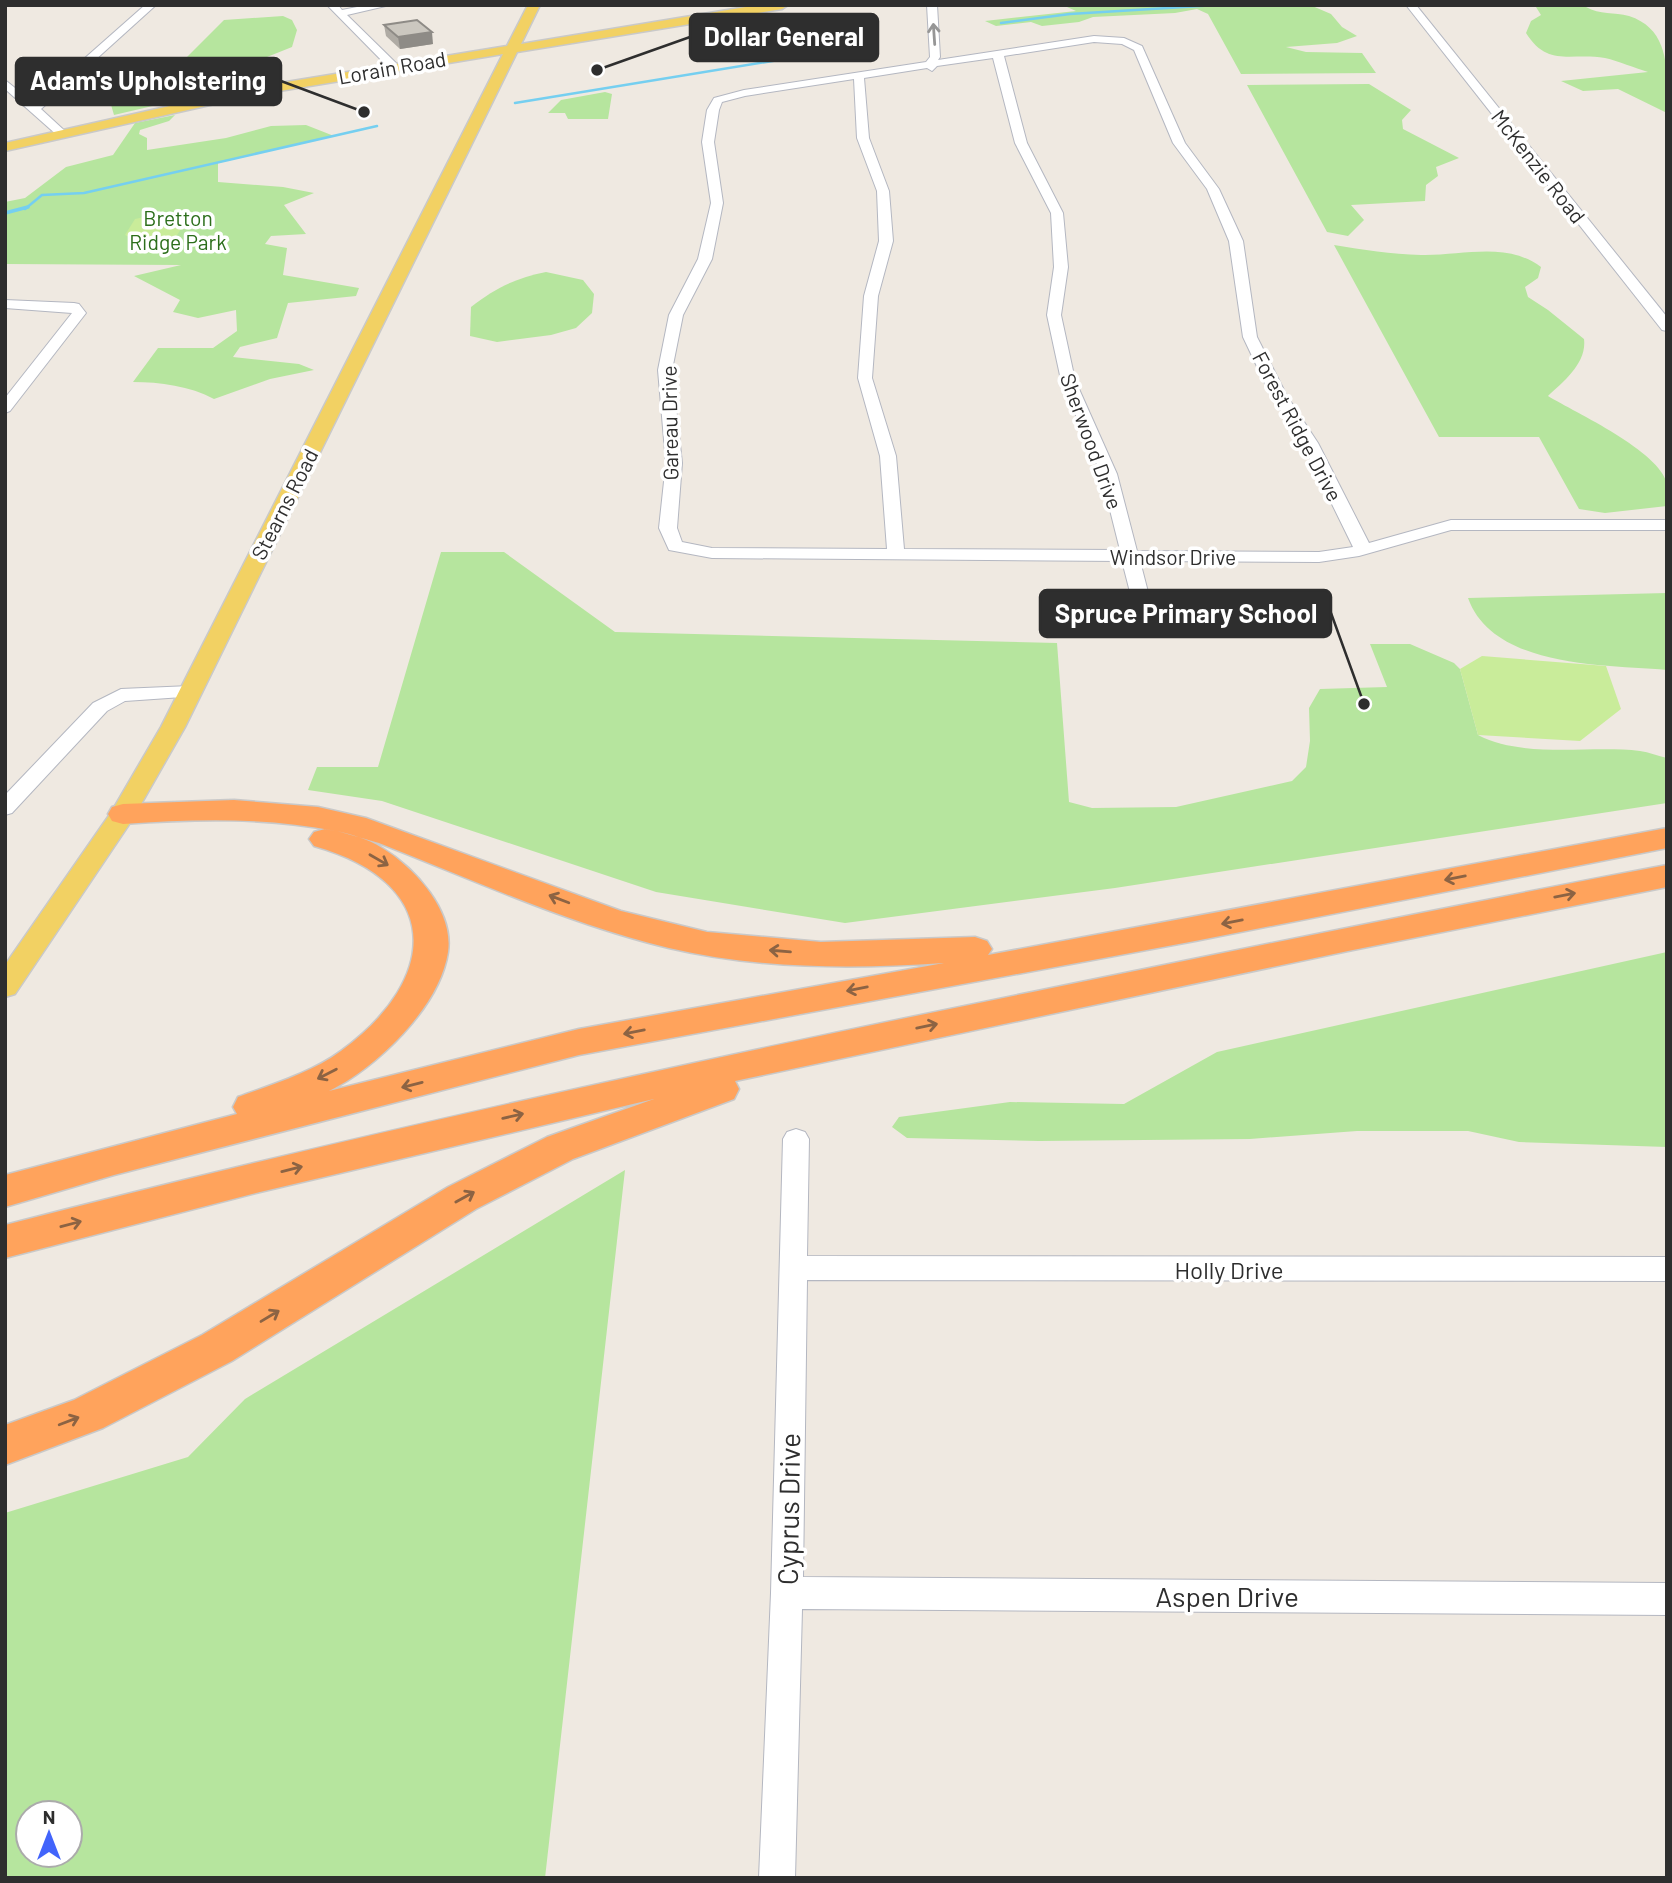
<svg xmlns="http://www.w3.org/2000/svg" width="1672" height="1883" font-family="Barlow,sans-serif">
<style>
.green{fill:#b6e59e;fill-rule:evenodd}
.pitch{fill:#c9ec9a}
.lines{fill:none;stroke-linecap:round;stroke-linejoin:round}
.stream-far1{stroke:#75cff0;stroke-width:2.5}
.stream{stroke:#75cff0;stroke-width:3.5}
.minor-casing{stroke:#b4b7c1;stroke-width:2}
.major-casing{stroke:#c9c9c9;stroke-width:3}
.highway-casing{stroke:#c9c9c9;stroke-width:3}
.minor{fill:#fff;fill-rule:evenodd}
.major{fill:#f2d163;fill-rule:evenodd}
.highway{fill:#ffa35c;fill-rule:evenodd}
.wall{fill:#afaba4}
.shaded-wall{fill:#8e8b86}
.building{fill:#cbc7bf;stroke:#8e8b86;stroke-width:2}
.oneway{stroke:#969696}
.oneway2{stroke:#8c6343}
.labels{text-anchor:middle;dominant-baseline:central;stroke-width:7;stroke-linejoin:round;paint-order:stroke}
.far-street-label{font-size:21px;fill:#2e2e2e;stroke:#fff}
.far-park-label{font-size:21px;fill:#2c6e1b;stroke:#fff}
.street-label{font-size:24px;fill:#2e2e2e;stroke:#fff}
.near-street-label{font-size:28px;fill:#2e2e2e;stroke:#fff}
.leader{fill:none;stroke:#2e2e2e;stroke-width:2.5}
.callout-dot{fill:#2e2e2e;stroke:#fff;stroke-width:2.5}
.callout{fill:#2e2e2e;stroke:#2e2e2e;stroke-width:2.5}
.callout-label{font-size:26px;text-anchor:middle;font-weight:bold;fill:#fff}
</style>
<rect width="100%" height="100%" fill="#efe9e1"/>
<g class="green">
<path d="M1091,5H1310L1331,14L1342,27L1357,36L1337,43L1286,47L1306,52L1362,53L1376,73L1241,74L1208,14L1197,9L1175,13L1093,17L1079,22L1042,26L1031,22L996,26L985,21L1076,11L1067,7Z"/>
<path d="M1588,5L1586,7C1600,15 1614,12 1629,16C1672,30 1667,74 1667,113L1618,89L1583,91L1561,81L1648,72C1634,68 1619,61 1605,58C1571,52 1548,68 1526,33L1531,21L1541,15L1536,7L1476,6Z"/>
<path d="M283,16L292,20L297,30L292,47L262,59L162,83L174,101L114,115L107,91L168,76L224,20Z"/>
<path d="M1369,84L1411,110L1402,120L1403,129L1459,158L1436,167L1438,176L1426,185L1425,201L1351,205L1364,220L1348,236L1327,232L1247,85Z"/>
<path d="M605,92L612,94L608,119H568L565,113H548L561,100Z"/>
<path d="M175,115L169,121L140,130L139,134L147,138V150L226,138L271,126L306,125L334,136L218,163V182L283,187L314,193L284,205L306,234L271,236L265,244L287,248L283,275L359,288L356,296L288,303L277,338L240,347L233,357L299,364L314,370L270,379L214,399C190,386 160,382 133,382L158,348H213L237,331L236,310L198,318L173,312L180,300L134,276L181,265L5,264V202L25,198L66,167L113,155L135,123Z"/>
<path d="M1334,245C1363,250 1391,254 1421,255C1462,256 1506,241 1541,267L1538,278L1525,287L1528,297L1548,310L1584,339C1587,363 1564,381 1548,396C1576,413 1660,451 1667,484C1668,490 1667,499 1667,506L1605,513L1579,509L1539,437H1439Z"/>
<path d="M546,272L583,280L594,294L592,313L576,328L551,335L497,342L470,336L471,307C495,288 516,278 546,272Z"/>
<path d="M441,552H504L615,632L1057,643L1069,802L1092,808L1176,807L1292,781L1306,767L1310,741L1309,708L1320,689L1387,687L1370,644H1410L1454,663L1460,669L1478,735C1524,759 1590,745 1640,751C1649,752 1658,756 1667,758V803L1115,888L845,923L656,892L382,801L308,790L317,767H378Z"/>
<path d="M1667,593V670C1605,665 1493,668 1468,598Z"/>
<path d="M1667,952V1147L1519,1142L1468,1131H1357L1250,1139L1039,1141L907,1138L892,1127L899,1117L1010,1102L1124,1104L1217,1052Z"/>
<path d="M625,1170L545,1878H5V1513L188,1457L245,1399ZM28,1813H70V1855H28Z"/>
</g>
<g class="pitch">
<path d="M154,215C164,216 178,214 185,223L175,238L129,237L125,235L135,219Z"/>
<path d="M1482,656L1606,666L1621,709L1580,741L1478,735L1460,669Z"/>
</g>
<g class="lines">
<g class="stream-far1">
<path d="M1001,23L1070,14L1217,5"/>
<path d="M515,103L858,47L859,35"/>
<path d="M25,209L42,195L84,193L377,126"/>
</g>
<path class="stream" d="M5,213L28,207"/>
<g class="minor-casing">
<g id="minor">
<path d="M145,5H156L41,109L66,132V136H58L5,89V80L34,103Z"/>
<path d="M327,5H338L342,10L367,5H390L347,15L397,64V68H389Z"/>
<path d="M927,5H937L940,57L938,60L1094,36L1124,38L1142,46L1185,143L1219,189L1243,241L1257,337L1287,396L1318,443L1369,543L1451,520H1667V530H1451L1359,556L1319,562L1140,561L1157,627L1148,633L1139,627L1122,561L712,558L669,550L659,528L666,463L658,370L669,315L698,259L711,203L702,142L707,110L714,98L744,90L926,62L930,57ZM1094,42L1122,44L1134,50L1173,143L1207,189L1229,241L1243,337L1271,396L1302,443L1353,547L1319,552L1137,551L1117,474L1075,380L1061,315L1068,267L1063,213L1027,143L1004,56ZM993,58L1015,143L1051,213L1054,267L1047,315L1061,380L1101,474L1120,550L904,549L896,456L872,378L878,296L893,241L889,191L869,138L864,78L927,68L932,71L937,66ZM854,79L857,138L877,191L879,241L864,296L858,378L880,456L887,549L712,548L682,542L677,528L682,463L672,370L683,315L712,259L723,203L714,142L719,110L722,102L745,96Z"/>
<path d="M1406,5H1416L1667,317V331L1662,330Z"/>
<path d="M5,300L74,303L79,304L86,313L10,411L5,413V398L72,313L5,308Z"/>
<path d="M190,686L197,688L200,692L197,696L125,701L107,711L12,813L5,815V795L93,703L121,689Z"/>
<path d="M796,1129L805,1132L809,1139L807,1256L1667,1257V1281L807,1280L803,1577L1667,1583V1615L802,1609L795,1878H759L771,1593L783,1139L787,1132Z"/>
</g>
</g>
<g class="major-casing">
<path id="major" d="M528,5H540L521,44L758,5H788L782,9L517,52L185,727L132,820L15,994L5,997V965L112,811L161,727L503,54L250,96L5,151V143L250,88L507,46Z"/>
</g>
<g class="highway-casing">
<g id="highway">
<path d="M234,800L318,807L366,818L621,911L707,932L821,942L975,937L987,941L992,949L988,955L1667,828V848L1195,941L579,1055L114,1175L5,1207V1175L237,1114L233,1107L238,1097C273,1084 311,1073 341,1051C441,978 443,882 314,846L309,839L314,832L325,829L336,831C265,817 194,819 123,824L112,821L108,814L112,807L123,804ZM337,831L379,843C474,880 569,924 669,948C758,969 852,969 944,963L579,1029L329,1091C376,1068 440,1007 448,952C454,911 415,868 382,848C368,839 353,835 337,831Z"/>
<path d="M1667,865V887L1348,951L735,1081L739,1089L734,1099L573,1159L476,1209L232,1361L103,1428L5,1465V1425L74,1400L202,1335L448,1187L547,1137L654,1099L260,1192L5,1258V1225C350,1136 698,1060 1047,989C1253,947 1460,904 1667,865Z"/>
</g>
</g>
<use href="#minor" class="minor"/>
<use href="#major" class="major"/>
<use href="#highway" class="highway"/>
</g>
<path class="wall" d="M384,25L433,44L400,49L386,36Z"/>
<path class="shaded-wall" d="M432,32L433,44L400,49L398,37Z"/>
<path class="building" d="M417,20L432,32L398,37L384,25Z"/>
<defs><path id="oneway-shaft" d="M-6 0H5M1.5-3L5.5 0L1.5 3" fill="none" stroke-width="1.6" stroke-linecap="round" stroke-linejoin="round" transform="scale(1.75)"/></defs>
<use class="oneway" href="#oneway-shaft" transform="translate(934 34) rotate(-94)"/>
<g class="oneway2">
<use href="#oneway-shaft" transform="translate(379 860) rotate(30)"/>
<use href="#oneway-shaft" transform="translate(1455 878) rotate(169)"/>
<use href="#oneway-shaft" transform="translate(1565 895) rotate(-11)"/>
<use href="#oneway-shaft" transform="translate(559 899) rotate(-159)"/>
<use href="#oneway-shaft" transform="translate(1232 922) rotate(169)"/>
<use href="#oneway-shaft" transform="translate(780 951) rotate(-175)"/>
<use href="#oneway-shaft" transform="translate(857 989) rotate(169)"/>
<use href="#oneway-shaft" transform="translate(927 1026) rotate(-12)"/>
<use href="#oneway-shaft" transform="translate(634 1032) rotate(169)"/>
<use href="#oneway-shaft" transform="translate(327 1074) rotate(153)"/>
<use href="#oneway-shaft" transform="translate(412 1085) rotate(166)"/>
<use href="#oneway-shaft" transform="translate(513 1116) rotate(-13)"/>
<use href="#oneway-shaft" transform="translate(292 1169) rotate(-14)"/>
<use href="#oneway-shaft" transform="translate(465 1197) rotate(-29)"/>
<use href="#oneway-shaft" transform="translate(71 1224) rotate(-15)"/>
<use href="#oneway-shaft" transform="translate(270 1316) rotate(-31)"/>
<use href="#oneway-shaft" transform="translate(69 1421) rotate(-21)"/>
</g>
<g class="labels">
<g class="far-street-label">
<text transform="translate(392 67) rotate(-10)">Lorain Road</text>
<text transform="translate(1539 166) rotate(52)">McKenzie Road</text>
<text transform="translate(669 423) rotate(-91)">Gareau Drive</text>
<text transform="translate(1298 426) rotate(62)">Forest Ridge Drive</text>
<text transform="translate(1092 441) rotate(70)">Sherwood Drive</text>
<text transform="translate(284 504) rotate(-63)">Stearns Road</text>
<text x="1173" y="556">Windsor Drive</text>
</g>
<g class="far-park-label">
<text x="178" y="217">Bretton<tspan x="178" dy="24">Ridge Park</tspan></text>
</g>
<g class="street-label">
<text x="1229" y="1269">Holly Drive</text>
</g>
<g class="near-street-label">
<text transform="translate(788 1509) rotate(-89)">Cyprus Drive</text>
<text x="1227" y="1596">Aspen Drive</text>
</g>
</g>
<path class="leader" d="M597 70L690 37M364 112L281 81M1364 704L1331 613"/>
<g class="callout-dot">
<circle cx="597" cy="70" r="7"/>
<circle cx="364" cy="112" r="7"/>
<circle cx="1364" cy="704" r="7"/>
</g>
<g class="callout">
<rect x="690" y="14" width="188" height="47" rx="7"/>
<rect x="16" y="58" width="265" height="47" rx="7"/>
<rect x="1040" y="590" width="291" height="47" rx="7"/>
</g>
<g class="callout-label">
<text x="784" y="46">Dollar General</text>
<text x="148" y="90">Adam's Upholstering</text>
<text x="1186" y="623">Spruce Primary School</text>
</g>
<rect width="1672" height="1883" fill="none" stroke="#2e2e2e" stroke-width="14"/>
<g transform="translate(49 1834)"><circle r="33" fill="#ffffff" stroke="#ababab" stroke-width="2"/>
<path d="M0-5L12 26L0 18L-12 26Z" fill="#4264fb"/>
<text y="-10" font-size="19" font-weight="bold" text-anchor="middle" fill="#2e2e2e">N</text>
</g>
</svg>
